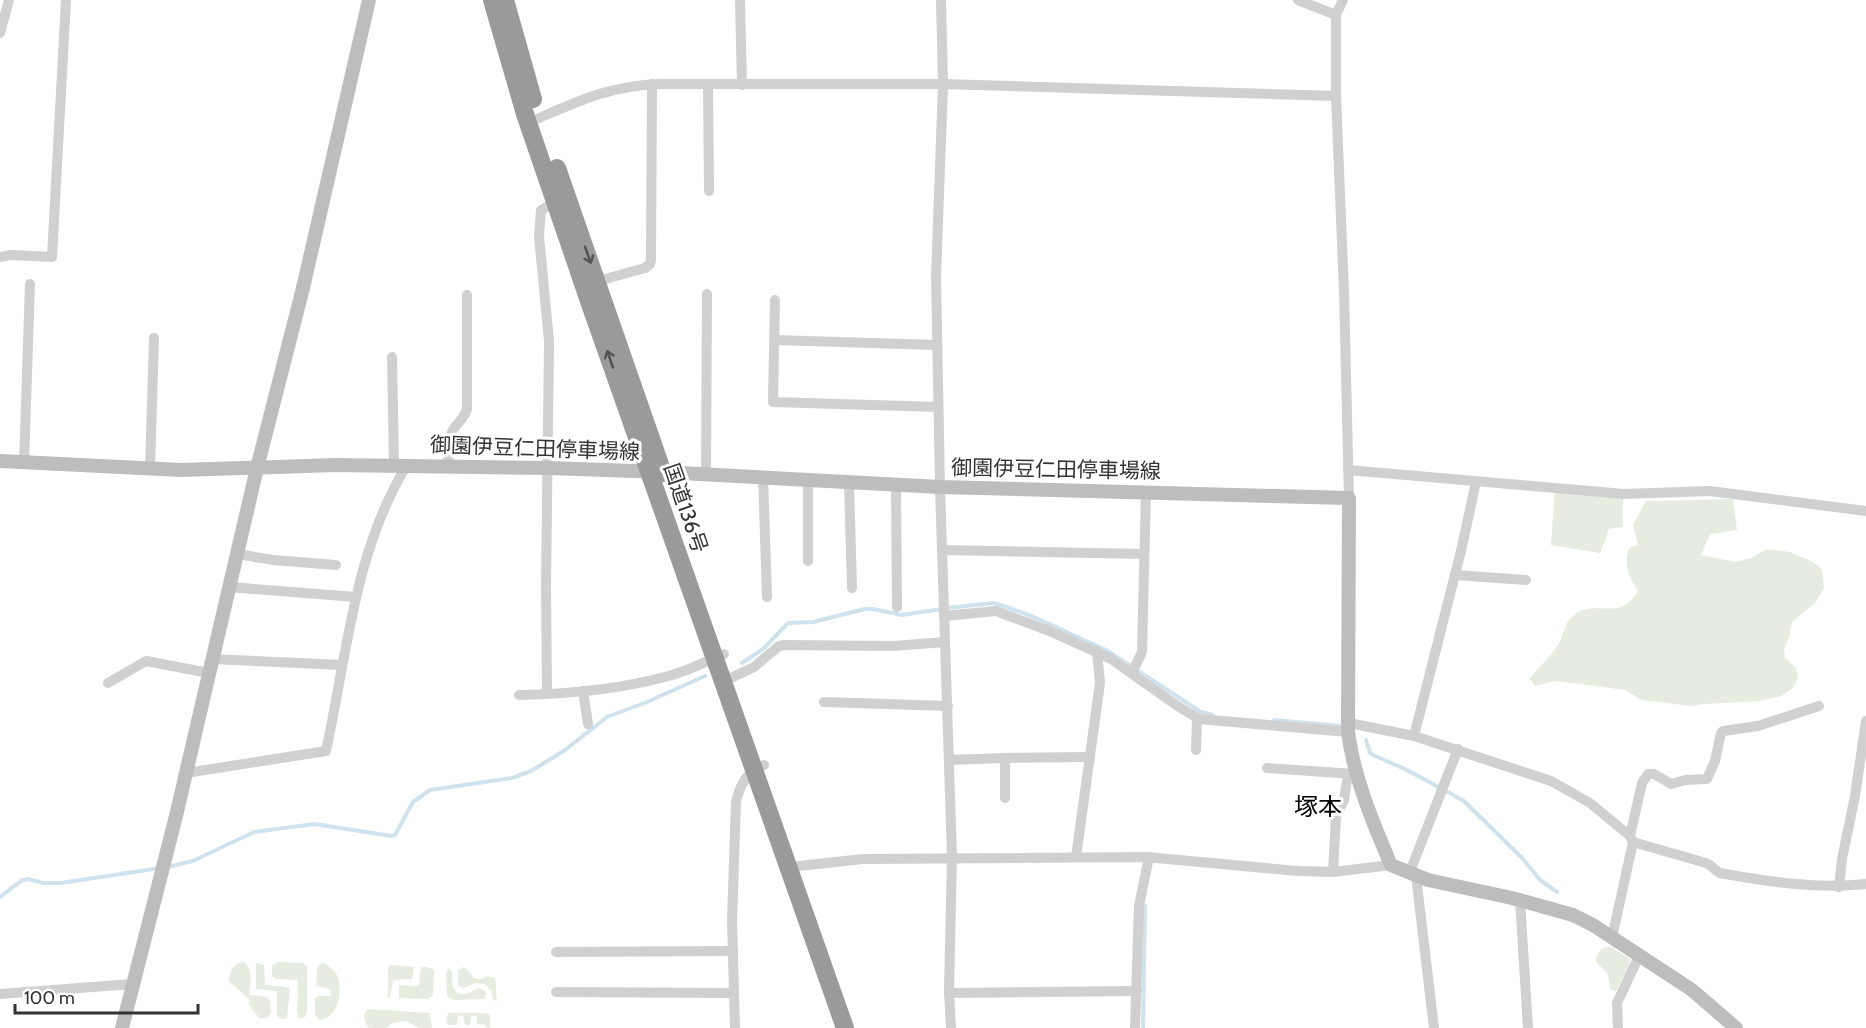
<svg xmlns="http://www.w3.org/2000/svg" width="1866" height="1028" font-family="Cabin,'Noto Sans JP',sans-serif">
<style>
.green{fill:#e6ecdf}
.lines{fill:none;stroke-linecap:round;stroke-linejoin:round}
.stream{stroke:#cfe2ee;stroke-width:4}
.street{stroke:#d0d0d0;stroke-width:10}
.secondary{stroke:#bdbdbd;stroke-width:14}
.highway{stroke:#9a9a9a;stroke-width:18}
.oneway{stroke:#525252}
.labels{text-anchor:middle;dominant-baseline:central;stroke-width:6;stroke-linejoin:round;paint-order:stroke}
.street-label{font-size:21px;fill:#333;stroke:#fff}
.quarter-label{font-size:24px;fill:#000;stroke:#fff}
</style>
<rect width="100%" height="100%" fill="#fff"/>
<g class="green">
<path d="M1555,490L1623,498V527L1609,529L1600,553L1551,545Z"/>
<path d="M1733,499L1737,530L1710,534L1701,555L1736,562L1751,558L1767,549L1790,552L1813,562L1822,570L1824,588L1815,603L1792,622L1789,637L1784,649L1785,658L1796,668L1798,678L1793,688L1781,696L1760,701L1704,704L1691,706L1642,700L1625,690L1581,684L1554,681L1535,686L1530,679C1539,665 1555,654 1561,639C1565,629 1565,622 1574,615C1596,598 1622,623 1638,590C1628,577 1624,565 1629,548L1638,545L1633,525L1646,501Z"/>
<path d="M1605,947H1611L1630,959L1628,968L1616,991L1610,989C1608,970 1609,975 1596,962C1595,957 1600,949 1605,947Z"/>
<path d="M244,962C254,969 250,984 249,995L266,997L270,1000L271,1013L267,1018H259L248,1003L251,1001L229,981C229,971 234,962 244,962Z"/>
<path d="M278,962L302,963L307,966V1012L304,1018H299L297,1012L298,980L276,979L272,976V966Z"/>
<path d="M256,963L264,965L265,985L285,987L290,989L287,1018L281,1019L277,1016V991L256,989Z"/>
<path d="M323,963C328,966 332,968 335,972C345,985 339,1020 319,1020L315,1015V998L319,996H331V989L316,986L317,970L319,965Z"/>
<path d="M390,965L414,967L412,979L393,980L390,998H388V968Z"/>
<path d="M422,967H428L434,970L433,995L428,999L399,998V985L419,986L420,972Z"/>
<path d="M464,967L475,979H482L486,976L495,978L497,1001L493,1000L492,992L485,984L475,983L464,988L458,985V970Z"/>
<path d="M449,968L452,971C452,981 451,996 466,994C471,993 475,989 480,988L486,992L485,999L454,1000L447,996L446,973Z"/>
<path d="M368,1009L430,1013L432,1028H419L406,1021L393,1023L386,1028H370C364,1024 362,1015 368,1009Z"/>
<path d="M448,1013H486L490,1015V1028H486L485,1025L477,1024V1016H471L470,1025H465L463,1015L458,1016L457,1025H448L446,1022Z"/>
</g>
<g class="lines">
<g class="stream">
<path d="M742,663L763,649L788,623L813,622L865,609H873L902,615L948,608L993,603L1001,605L1034,617L1106,650L1201,712L1213,715"/>
<path d="M1274,720L1340,726"/>
<path d="M1366,740L1370,753L1373,755L1407,770L1464,801L1522,858L1540,880L1557,892"/>
<path d="M167,867L193,861L254,832L315,824L391,836L395,835L413,802L430,790L512,778L531,771L565,750L607,717L647,702L705,676"/>
<path d="M0,897L21,881L27,879L43,883H61L160,868"/>
<path d="M1143,1028L1145,906"/>
</g>
<g class="street">
<path d="M740,0L742,85"/>
<path d="M941,0L943,84L936,277L940,487L952,857L949,992L951,1028"/>
<path d="M1298,0L1336,15"/>
<path d="M1343,0L1336,15V96L1344,292L1349,498"/>
<path d="M0,33L9,0"/>
<path d="M708,85L709,191"/>
<path d="M539,118C583,99 611,86 660,84H943L1336,96"/>
<path d="M0,257L11,255L52,257L66,0"/>
<path d="M598,281L645,268L650,264L651,260L652,84"/>
<path d="M775,300L773,402L938,407"/>
<path d="M775,340L937,345"/>
<path d="M392,357L394,465"/>
<path d="M24,463L30,284"/>
<path d="M448,466C449,455 447,440 453,430C458,422 464,419 467,409V295"/>
<path d="M150,469L154,338"/>
<path d="M1348,470L1624,494L1710,491L1866,511"/>
<path d="M706,474L707,294"/>
<path d="M763,477L767,597"/>
<path d="M808,480V561"/>
<path d="M849,482L852,588"/>
<path d="M896,485L897,607"/>
<path d="M943,550L1144,554"/>
<path d="M237,554L273,560L336,565"/>
<path d="M1455,575L1526,580"/>
<path d="M229,587L356,597"/>
<path d="M944,616L996,611L1052,632L1111,659L1176,705L1199,719L1348,732"/>
<path d="M212,659L342,665"/>
<path d="M1132,673L1142,652L1146,492"/>
<path d="M733,677L754,667L779,646L784,645L893,646L945,642"/>
<path d="M108,683L146,661L209,673"/>
<path d="M583,691L588,724"/>
<path d="M547,694L546,587L549,341L539,236L541,210L557,201"/>
<path d="M519,695C571,694 623,689 672,675C690,670 707,661 724,654"/>
<path d="M824,702L948,706"/>
<path d="M1349,723L1414,736L1551,781L1590,803L1630,836L1633,842L1706,863C1712,865 1714,870 1720,873C1769,882 1816,889 1866,884"/>
<path d="M1414,736L1461,551L1476,482"/>
<path d="M1196,750L1197,718"/>
<path d="M1005,758L1090,757"/>
<path d="M949,760L1005,758V798"/>
<path d="M1267,768L1355,774"/>
<path d="M186,773L326,751C347,655 354,551 407,465"/>
<path d="M1630,836L1642,783L1648,774H1654L1671,784L1685,780L1707,779L1715,761L1721,733L1723,731L1758,726L1819,706"/>
<path d="M1076,857L1100,683L1097,651"/>
<path d="M799,866L863,859L1146,857L1298,871L1333,872L1391,865"/>
<path d="M1333,872L1336,816L1344,800L1348,774"/>
<path d="M1409,874L1458,749"/>
<path d="M1416,876L1434,1028"/>
<path d="M1839,887L1842,859L1855,796L1866,721"/>
<path d="M1520,900L1528,1028"/>
<path d="M1612,938L1633,842"/>
<path d="M556,952L733,951"/>
<path d="M556,992L734,993"/>
<path d="M949,993L1137,991"/>
<path d="M0,994L132,984"/>
<path d="M735,1028L732,921L736,802C740,784 747,772 764,765"/>
<path d="M1135,1028L1139,906L1149,857"/>
<path d="M1618,1028L1617,1003L1639,956"/>
</g>
<g class="secondary">
<path d="M0,461L181,470L336,465L548,468L662,472L940,487L1349,498L1348,732C1354,778 1373,823 1391,865L1428,880L1512,898L1573,915L1593,925L1692,990L1736,1028"/>
<path d="M122,1028L176,816L257,468L303,288L369,0"/>
</g>
<g class="highway">
<path d="M492,0L525,114L590,304L845,1028"/>
<path d="M505,0L533,99"/>
<path d="M557,168L663,473"/>
</g>
</g>
<defs><path id="oneway-shaft" d="M-6 0H5M1.5-3L5.5 0L1.5 3" fill="none" stroke-width="1.6" stroke-linecap="round" stroke-linejoin="round" transform="scale(1.5)"/></defs>
<g class="oneway">
<use href="#oneway-shaft" transform="translate(588 255) rotate(70)"/>
<use href="#oneway-shaft" transform="translate(610 359) rotate(-109)"/>
</g>
<g class="labels">
<g class="street-label">
<text transform="translate(535 448) rotate(2)">御園伊豆仁田停車場線</text>
<text transform="translate(1056 469) rotate(1)">御園伊豆仁田停車場線</text>
<text transform="translate(686 508) rotate(71)">国道136号</text>
</g>
<g class="quarter-label">
<text x="1318" y="806">塚本</text>
</g>
</g>
<path d="M15 1004v9h183v-9" fill="none" stroke="#333333" stroke-width="3"/>
<text x="24" y="1004" font-size="18" fill="#333333" stroke="#ffffff" stroke-width="4.5" paint-order="stroke">100 m</text>
</svg>
